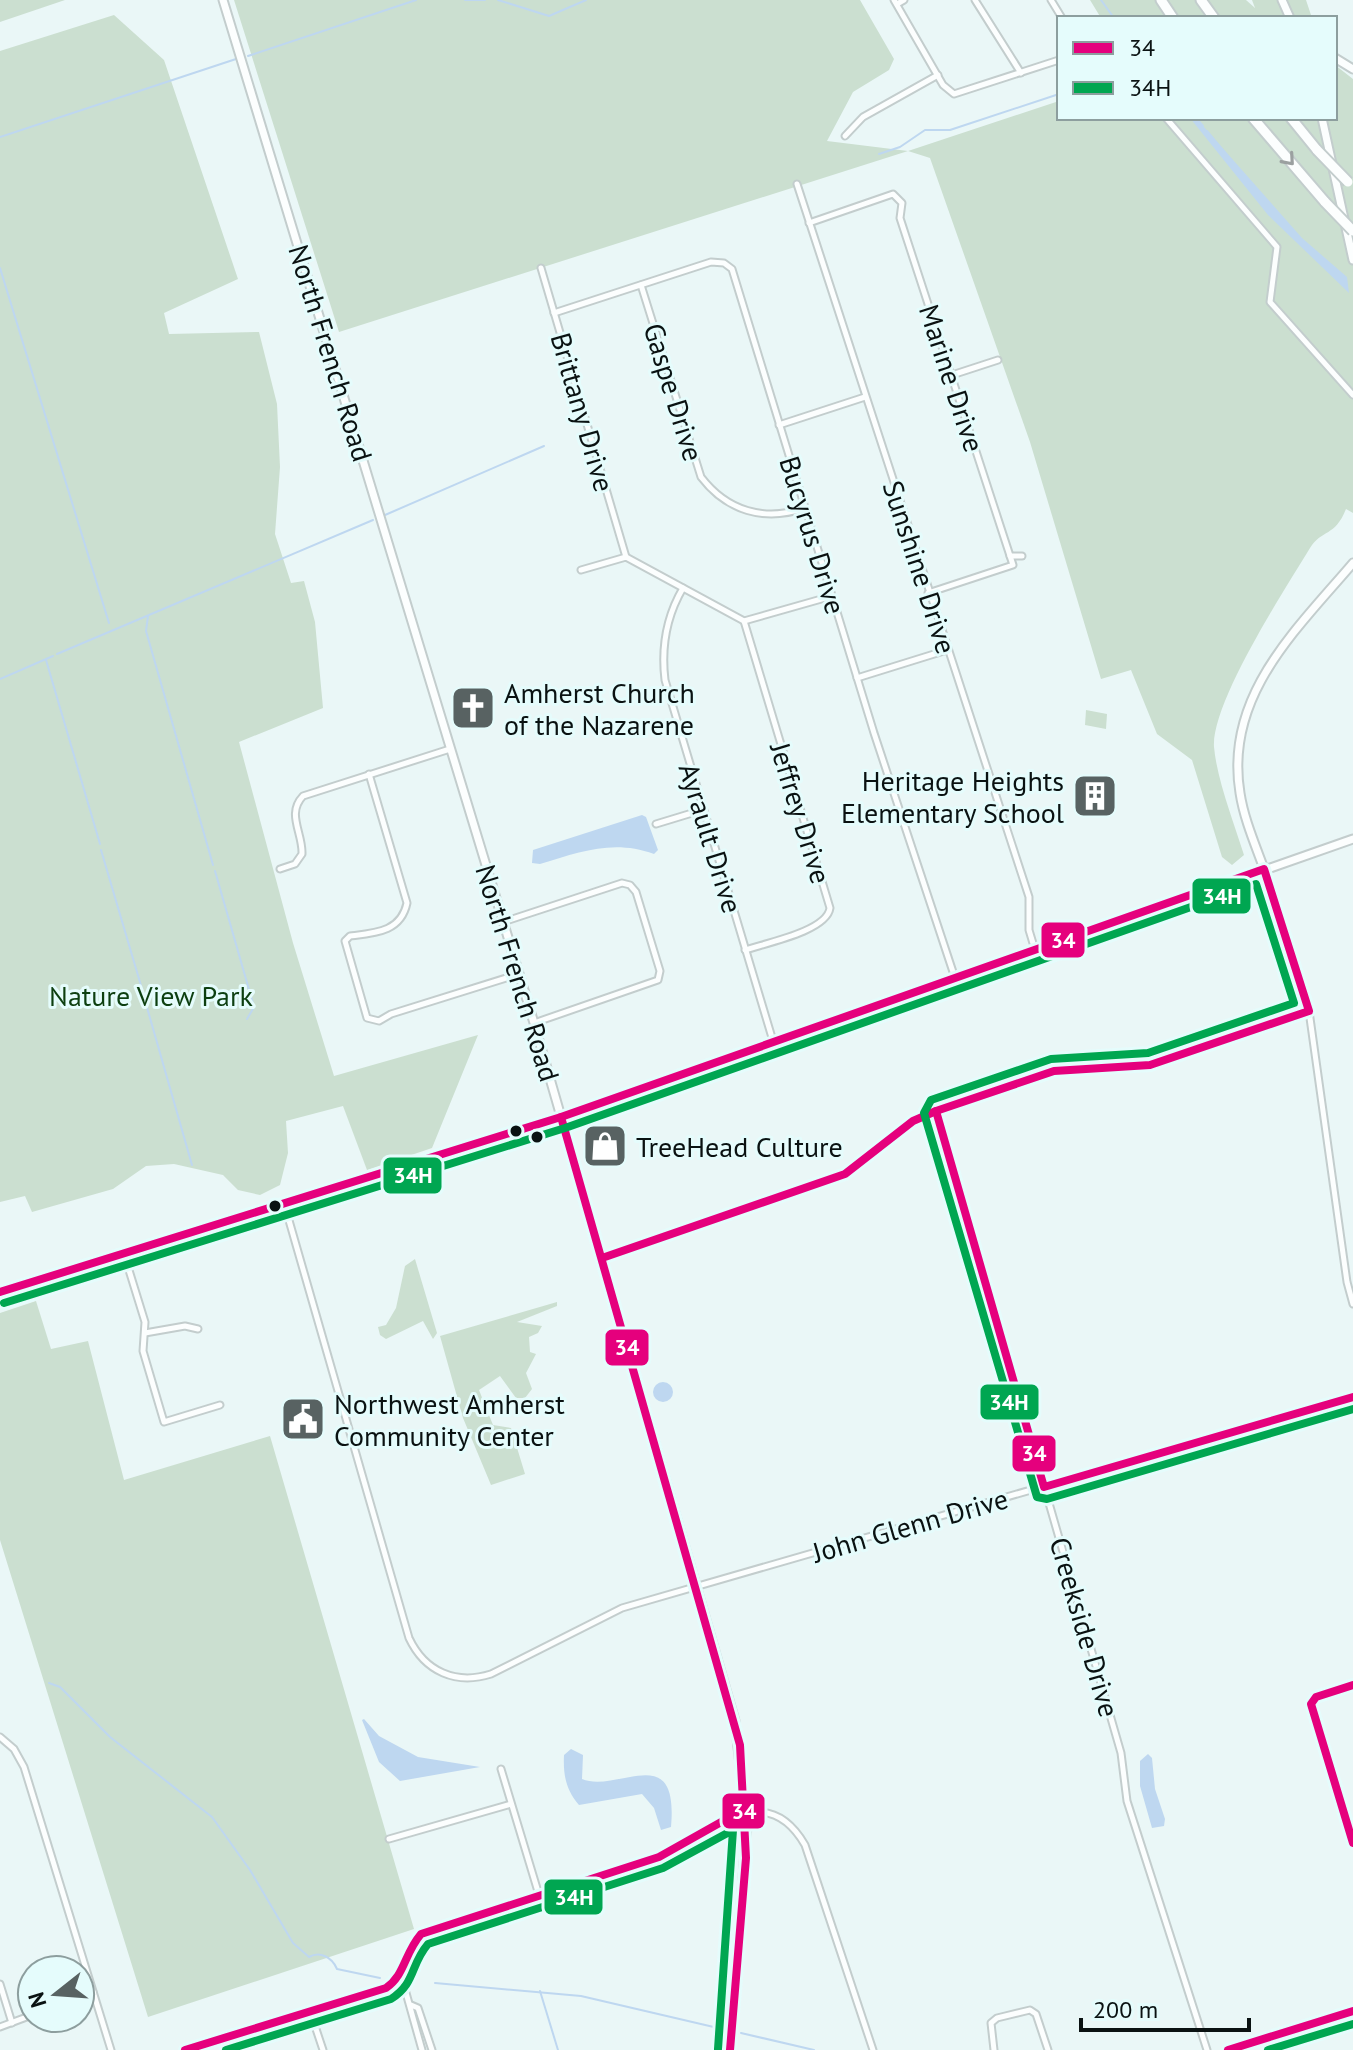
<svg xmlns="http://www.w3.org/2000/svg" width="1353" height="2050" font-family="'PT Sans',sans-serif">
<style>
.green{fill:#cbdfd0}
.water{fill:#bed7f0}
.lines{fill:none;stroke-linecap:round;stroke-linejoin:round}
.stream{stroke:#bed7f0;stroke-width:2}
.street-casing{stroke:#c3cdcd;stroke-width:9}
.secondary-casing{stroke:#c3cdcd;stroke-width:11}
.highway-casing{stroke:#c3cdcd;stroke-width:13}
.street{stroke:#fcfefe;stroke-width:5}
.secondary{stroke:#fcfefe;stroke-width:7}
.highway{stroke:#fcfefe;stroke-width:9}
.highway-bridge-casing{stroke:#c3cdcd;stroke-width:13;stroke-linecap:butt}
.highway-bridge{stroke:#fcfefe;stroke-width:9}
.bus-1-casing{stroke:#e5fcfc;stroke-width:14}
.bus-2-casing{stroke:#e5fcfc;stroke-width:14}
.bus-1{stroke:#e5007d;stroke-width:8}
.bus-2{stroke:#00a651;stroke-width:8}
.oneway{stroke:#9ba0a0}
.bus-dot{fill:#0a1212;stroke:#e5fcfc;stroke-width:3}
.labels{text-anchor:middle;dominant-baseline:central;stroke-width:6;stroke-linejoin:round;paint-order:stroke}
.street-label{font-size:28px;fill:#0a1212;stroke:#e5fcfc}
.poi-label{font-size:28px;fill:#0a1212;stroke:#e5fcfc;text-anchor:start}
.park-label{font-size:28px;fill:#0d3f10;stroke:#e5fcfc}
.line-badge{stroke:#e5fcfc;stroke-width:3}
.badge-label{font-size:22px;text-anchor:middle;font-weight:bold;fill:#fff}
</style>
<rect width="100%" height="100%" fill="#eaf7f7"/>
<g class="green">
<path d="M0,0H65L0,22Z"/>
<path d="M234,0H860L894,59L889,70L853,92L827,141L908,151L1059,101V118H1335V65L1353,79V513L1346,509C1335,537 1322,529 1310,548C1285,589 1211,703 1214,747C1217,780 1234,823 1244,855L1232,865L1222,857L1192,760L1157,734L1131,670L1101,679L1030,442L930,158L908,151L339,332Z"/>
<path d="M1090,0H1246L1255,8L1252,0H1306L1312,18H1101Z"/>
<path d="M114,15L164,60L238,279L164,313L169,334L259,332L277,404L280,467L275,534L291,583L304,581L315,622L323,708L239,742L293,943L334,1076L478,1035L432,1148L367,1170L343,1106L286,1121L288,1153L280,1185L260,1195L238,1190L223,1175L174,1164L146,1166L113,1189L32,1212L25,1196L0,1202V51Z"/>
<path d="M1086,710L1107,714L1106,729L1085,725Z"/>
<path d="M415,1259L437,1333L433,1339L423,1321L386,1339L380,1335L378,1327L386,1325L396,1308L405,1266Z"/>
<path d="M36,1301L51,1349L88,1341L124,1480L270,1436L414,1929L148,2017L0,1540V1313Z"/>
<path d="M557,1302V1306L517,1322L542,1326L538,1333L529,1337L530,1352L536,1354L526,1373L532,1389L525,1398H516L500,1376L479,1390L493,1425L511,1428L525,1474L491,1485L463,1418L440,1336Z"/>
</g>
<g class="water">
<path d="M1190,118H1196L1302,238L1347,277L1349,293L1268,215Z"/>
<path d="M642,815L646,817L658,850L654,854C613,839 580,852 540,864L532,863L533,850Z"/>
<circle cx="663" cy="1392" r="10"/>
<path d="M364,1719L379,1736L418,1757L480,1767L400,1781L379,1762L362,1720Z"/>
<path d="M571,1749L583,1755L582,1779C617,1794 679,1738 671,1827L661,1830L654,1808L642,1794L579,1805C566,1790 563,1775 564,1755Z"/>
<path d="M1148,1754L1152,1758L1155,1789L1165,1819L1164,1826L1152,1828L1140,1786V1761Z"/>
</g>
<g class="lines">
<g class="stream">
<path d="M465,0H485"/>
<path d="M498,0L549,16L586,0"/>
<path d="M1101,0L1114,18"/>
<path d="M248,56L416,0"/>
<path d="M1196,118L1203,126"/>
<path d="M1207,131L1249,182"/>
<path d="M0,137L236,59"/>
<path d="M879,154L900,147L925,130H950L1059,94"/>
<path d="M0,268L109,623"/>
<path d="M385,515L544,446"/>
<path d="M148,616L146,631L213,865"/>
<path d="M57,654L373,520"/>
<path d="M46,660L100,844"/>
<path d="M0,679L53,656"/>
<path d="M101,850L142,989"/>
<path d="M215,871L254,1007L247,1019"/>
<path d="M144,997L192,1165"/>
<path d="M49,1683L60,1687L110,1737L212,1817L250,1870L293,1943L309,1957C320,1951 332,1957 337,1969L380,1978"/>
<path d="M435,1983L581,1996L718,2028"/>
<path d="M540,1991L558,2050"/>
<path d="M741,2033L814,2050"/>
</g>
<g class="street-casing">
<g id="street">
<path d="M894,0L943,85L954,94L1059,60"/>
<path d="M975,0L1021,73"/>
<path d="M1051,0L1062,18"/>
<path d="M897,4L904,0"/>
<path d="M1166,118L1277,247L1270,302L1353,395"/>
<path d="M845,136L863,117L938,75"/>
<path d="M797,184L1029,897V930L1035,950"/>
<path d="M809,223L893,194L902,203L900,218L1013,565L928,593"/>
<path d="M541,268L626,557"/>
<path d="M641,285L701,477C727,511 764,522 805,508"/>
<path d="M554,313L711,262L724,263L732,269L874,733L955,978"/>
<path d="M952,375L998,360"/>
<path d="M779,425L865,397"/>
<path d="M1010,556H1022"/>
<path d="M581,570L626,557L744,621L832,596"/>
<path d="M683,588C666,617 661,647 665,680L773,1041"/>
<path d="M744,621L830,908C827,931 766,943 745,950"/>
<path d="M857,678L947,650"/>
<path d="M369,774L407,903C401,932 375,933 350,936L345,941L367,1018L379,1021L391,1014L519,974"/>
<path d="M656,824L702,810"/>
<path d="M280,869L295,864L302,854C303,833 286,814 303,796L450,749"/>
<path d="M1264,869L1309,1011L1347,1282L1353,1304"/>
<path d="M503,922L622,883L630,885L636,892L660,971L658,980L534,1023"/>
<path d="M936,1111L1121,1753L1127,1801L1207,2050"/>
<path d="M284,1203L409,1638C425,1672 456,1685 491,1674L622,1608L1353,1397"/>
<path d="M124,1254L145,1322L143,1351L164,1422L220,1405"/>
<path d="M602,1258L845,1174L913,1121L936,1111L1054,1071L1150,1065L1309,1011"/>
<path d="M145,1333L185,1326L198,1329"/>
<path d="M1353,1685L1316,1697L1311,1704L1353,1843"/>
<path d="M0,1737L14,1749L24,1767L111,2050"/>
<path d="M501,1769L539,1895"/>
<path d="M389,1839L511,1804"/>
<path d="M401,1975L422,2050"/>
<path d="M0,1984L12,2023"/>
<path d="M80,1997L93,1992"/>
<path d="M411,2005L418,2008L432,2050"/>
<path d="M310,2011L323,2050"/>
<path d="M0,2027L32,2015"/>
<path d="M240,2033L246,2050"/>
<path d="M185,2050L386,1988C411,1976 398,1945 428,1930L659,1857C707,1837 764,1774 805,1845L873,2050"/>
<path d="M994,2050L991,2023L997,2018L1030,2010L1036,2014L1048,2050"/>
<path d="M1228,2050L1353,2011"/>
</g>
</g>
<g class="secondary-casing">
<g id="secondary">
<path d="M223,0L534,1023L735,1721L747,1826L730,2050"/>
<path d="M1282,0L1290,18"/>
<path d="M1335,58L1353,69"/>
<path d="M1322,118L1353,260"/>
<path d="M1264,869C1255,844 1244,819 1240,793C1224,696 1296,630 1353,563"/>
<path d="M0,1292L561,1117L1353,839"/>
</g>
</g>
<g class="highway-casing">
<g id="highway">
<path d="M1161,0L1173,18"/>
<path d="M1201,0L1214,18"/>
<path d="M1253,118L1325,202"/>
<path d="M1291,118L1317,150"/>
</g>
</g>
<use href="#street" class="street"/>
<use href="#secondary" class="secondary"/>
<use href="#highway" class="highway"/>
<g class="highway-bridge-casing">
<g id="highway-bridge">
<path d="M1317,150L1348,182"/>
<path d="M1325,202L1353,231"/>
</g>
</g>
<use href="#highway-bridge" class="highway-bridge"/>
<g class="bus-1-casing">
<g id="bus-1">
<path d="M936,1111L1044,1487L1353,1397"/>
<path d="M561,1117L740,1745L746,1858L730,2050"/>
<path d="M0,1292L561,1117L1264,869L1309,1011L1150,1065L1054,1071L936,1111L913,1121L845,1174L602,1258"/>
<path d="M1353,1685L1316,1697L1311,1704L1353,1843"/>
<path d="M185,2050L386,1988C405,1975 404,1954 421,1934L659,1857L723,1821L746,1814"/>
<path d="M1228,2050L1353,2011"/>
</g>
</g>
<g class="bus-2-casing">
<g id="bus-2">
<path d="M4,1303L565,1128L1256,884L1294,1003L1148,1053L1051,1059L931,1100L924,1113L1037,1497L1047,1499L1353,1409"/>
<path d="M226,2050L391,1999C416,1983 410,1965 428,1944L663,1868L733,1830L718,2049"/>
<path d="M1268,2050L1353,2024"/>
</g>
</g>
<use href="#bus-1" class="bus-1"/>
<use href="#bus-2" class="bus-2"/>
</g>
<defs><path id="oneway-chevron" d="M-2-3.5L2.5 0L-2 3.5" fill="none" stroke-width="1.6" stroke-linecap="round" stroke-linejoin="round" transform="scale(2)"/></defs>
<use class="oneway" href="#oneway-chevron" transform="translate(1289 160) rotate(49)"/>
<defs>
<g id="church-square" transform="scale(2.3)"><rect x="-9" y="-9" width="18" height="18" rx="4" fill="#586262" stroke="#e5fcfc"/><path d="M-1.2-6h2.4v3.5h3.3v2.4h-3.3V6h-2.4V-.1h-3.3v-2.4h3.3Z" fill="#fff"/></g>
<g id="building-square" transform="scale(2.3)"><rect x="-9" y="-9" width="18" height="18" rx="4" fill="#586262" stroke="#e5fcfc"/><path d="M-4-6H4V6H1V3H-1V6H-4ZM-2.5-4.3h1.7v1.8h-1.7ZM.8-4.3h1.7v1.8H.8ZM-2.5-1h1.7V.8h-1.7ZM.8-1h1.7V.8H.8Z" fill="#fff"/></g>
<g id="shop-square" transform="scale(2.3)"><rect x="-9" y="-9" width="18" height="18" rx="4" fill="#586262" stroke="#e5fcfc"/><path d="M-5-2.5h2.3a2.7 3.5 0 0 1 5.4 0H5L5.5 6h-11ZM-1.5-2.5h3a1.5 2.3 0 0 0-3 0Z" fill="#fff"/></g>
<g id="civic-square" transform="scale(2.3)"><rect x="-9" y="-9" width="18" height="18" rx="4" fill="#586262" stroke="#e5fcfc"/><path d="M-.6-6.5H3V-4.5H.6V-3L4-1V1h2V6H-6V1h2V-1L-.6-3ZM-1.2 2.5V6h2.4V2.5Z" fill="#fff"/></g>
</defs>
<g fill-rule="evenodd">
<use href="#church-square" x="473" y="708"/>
<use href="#building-square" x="1095" y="796"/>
<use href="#shop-square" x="605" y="1146"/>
<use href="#civic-square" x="303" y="1419"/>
</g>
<g class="bus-dot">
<circle cx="516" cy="1131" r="7"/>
<circle cx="537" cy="1137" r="7"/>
<circle cx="275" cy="1206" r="7"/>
</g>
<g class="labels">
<g class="street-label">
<text transform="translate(331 353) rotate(73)">North French Road</text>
<text transform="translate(952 378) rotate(72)">Marine Drive</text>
<text transform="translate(674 392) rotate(73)">Gaspe Drive</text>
<text transform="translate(583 412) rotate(74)">Brittany Drive</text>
<text transform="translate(813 535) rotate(73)">Bucyrus Drive</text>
<text transform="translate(920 567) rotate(72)">Sunshine Drive</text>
<text transform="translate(801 813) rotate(73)">Jeffrey Drive</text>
<text transform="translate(711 838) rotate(73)">Ayrault Drive</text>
<text transform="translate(518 973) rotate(73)">North French Road</text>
<text transform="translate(910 1525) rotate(-16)">John Glenn Drive</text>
<text transform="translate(1085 1627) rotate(74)">Creekside Drive</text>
</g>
<g class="poi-label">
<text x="504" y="692">Amherst Church<tspan x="504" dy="32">of the Nazarene</tspan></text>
<text x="1064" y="780" text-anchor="end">Heritage Heights<tspan x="1064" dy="32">Elementary School</tspan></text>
<text x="636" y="1146">TreeHead Culture</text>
<text x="334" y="1403">Northwest Amherst<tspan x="334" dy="32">Community Center</tspan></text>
</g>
<g class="park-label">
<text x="151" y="995">Nature View Park</text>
</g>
</g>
<g class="line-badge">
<rect x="1191" y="877" width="61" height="38" rx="8" fill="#00a651"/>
<rect x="1040" y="921" width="46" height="38" rx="8" fill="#e5007d"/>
<rect x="382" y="1156" width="61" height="39" rx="8" fill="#00a651"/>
<rect x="604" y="1328" width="46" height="39" rx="8" fill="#e5007d"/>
<rect x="979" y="1383" width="61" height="38" rx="8" fill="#00a651"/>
<rect x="1011" y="1434" width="46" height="39" rx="8" fill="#e5007d"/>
<rect x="721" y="1792" width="45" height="38" rx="8" fill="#e5007d"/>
<rect x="543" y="1878" width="61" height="38" rx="8" fill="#00a651"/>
</g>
<g class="badge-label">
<text x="1222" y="904">34H</text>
<text x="1063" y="948">34</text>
<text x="413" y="1183">34H</text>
<text x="627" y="1355">34</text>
<text x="1009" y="1410">34H</text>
<text x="1034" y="1461">34</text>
<text x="744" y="1819">34</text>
<text x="574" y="1905">34H</text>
</g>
<rect x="1057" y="16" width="280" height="104" fill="#e5fcfc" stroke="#8d9e9e" stroke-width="2"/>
<rect x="1073" y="42" width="40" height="12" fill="#e5007d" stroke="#8d9e9e" stroke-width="2"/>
<text x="1129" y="56" font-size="24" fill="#0a1212">34</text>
<rect x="1073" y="82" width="40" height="12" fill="#00a651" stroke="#8d9e9e" stroke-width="2"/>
<text x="1129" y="96" font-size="24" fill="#0a1212">34H</text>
<g transform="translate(56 1994) rotate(253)"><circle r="38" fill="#e5fcfc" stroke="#8d9e9e" stroke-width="2"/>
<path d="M0-6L14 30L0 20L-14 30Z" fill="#586262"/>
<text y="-12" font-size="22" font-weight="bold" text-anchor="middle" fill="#0a1212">N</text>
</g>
<path d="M1081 2018v12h168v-12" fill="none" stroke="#0a1212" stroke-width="4"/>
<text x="1093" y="2018" font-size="24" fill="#0a1212" stroke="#e5fcfc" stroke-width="6" paint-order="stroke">200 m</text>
</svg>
